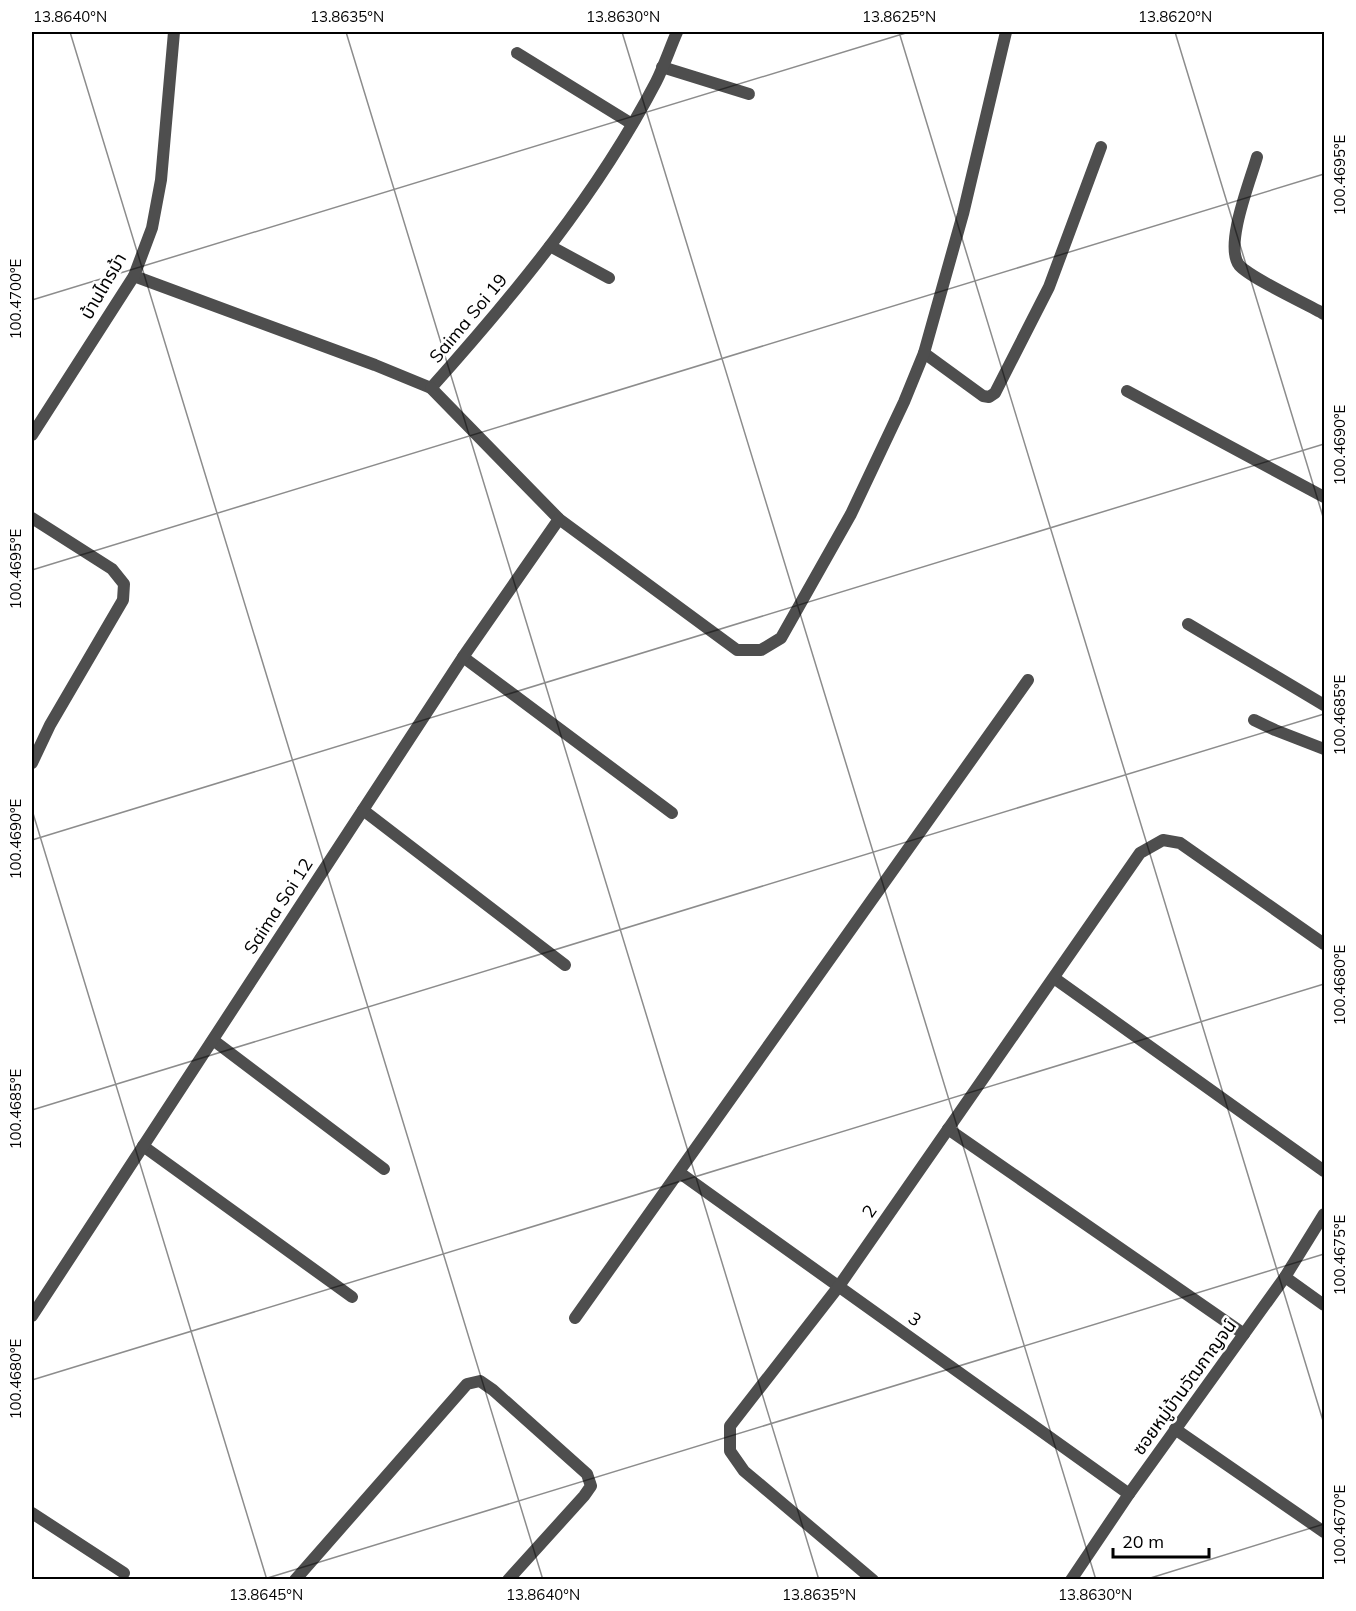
<svg xmlns="http://www.w3.org/2000/svg" width="1356" height="1611" font-family="Mulish,'Noto Sans Thai',sans-serif">
<style>
.lines{fill:none;stroke-linecap:round;stroke-linejoin:round}
.service{stroke:#4e4e4e;stroke-width:12}
.minor{stroke:#4e4e4e;stroke-width:12}
.tertiary{stroke:#4e4e4e;stroke-width:12}
.ticks{fill:none;stroke:#000;stroke-width:1.5;stroke-opacity:0.45}
.labels{text-anchor:middle;dominant-baseline:central;stroke-width:5;stroke-linejoin:round;paint-order:stroke}
.street-label{font-size:18px;fill:#000;stroke:#fff}
.neatline{fill:none;stroke:#000;stroke-width:2}
.ticks-label{font-size:15px;text-anchor:middle;fill:#000}
</style>
<rect width="100%" height="100%" fill="#fff"/>
<g class="lines">
<g class="service">
<path d="M517,53L632,124"/>
<path d="M463,657L672,813"/>
<path d="M213,1040L384,1169"/>
<path d="M32,1513L124,1573"/>
</g>
<g class="minor">
<path d="M662,67L749,94"/>
<path d="M1257,157C1251,179 1224,245 1239,265C1250,278 1307,304 1324,314"/>
<path d="M550,246L609,278"/>
<path d="M134,276L375,365L431,388C515,294 597,195 656,82C664,66 670,48 677,32"/>
<path d="M924,353L983,396L989,397L995,393L1049,287L1101,147"/>
<path d="M431,388L559,519L737,650H761L781,638L851,514L904,402L924,353L963,214L1006,32"/>
<path d="M1127,391L1324,497"/>
<path d="M32,518L112,569L124,584L123,600L50,725L32,763"/>
<path d="M1188,624L1324,705"/>
<path d="M1254,720L1275,730L1324,749"/>
<path d="M363,810L565,965"/>
<path d="M1054,978L1324,1171"/>
<path d="M948,1129L1244,1334"/>
<path d="M143,1146L352,1297"/>
<path d="M680,1173L1129,1494"/>
<path d="M1285,1277L1324,1305"/>
<path d="M32,1316L463,657L559,519"/>
<path d="M575,1318L1028,680"/>
<path d="M1175,1429L1324,1532"/>
<path d="M295,1580L467,1384L480,1381L493,1390L587,1474L591,1486L584,1496L508,1580"/>
<path d="M873,1580L744,1471L730,1451V1426L839,1286L1140,853L1163,840L1180,843L1324,944"/>
<path d="M1071,1580L1129,1494L1285,1277L1324,1214"/>
</g>
<path class="tertiary" d="M32,435L134,276L152,228L161,180L174,32"/>
</g>
<path class="ticks" d="M70,32L543,1580M346,32L819,1580M622,32L1096,1580M899,32L1324,1424M1175,32L1324,520M32,300L909,32M32,570L1324,174M32,810L267,1580M32,840L1324,444M32,1110L1324,714M32,1380L1324,984M261,1580L1324,1254M1144,1580L1324,1524"/>
<g class="labels">
<g class="street-label">
<text transform="translate(103 286) rotate(-60)">บ้านไทรม้า</text>
<text transform="translate(468 318) rotate(-50)">Saima Soi 19</text>
<text transform="translate(278 906) rotate(-57)">Saima Soi 12</text>
<text transform="translate(869 1211) rotate(-55)">2</text>
<text transform="translate(915 1319) rotate(36)">3</text>
<text transform="translate(1184 1387) rotate(-54)">ซอยหมู่บ้านวัฒกาญจน์</text>
</g>
</g>
<rect width="1356" height="1611" fill="none" stroke="#ffffff" stroke-width="66"/>
<path d="M1113 1548v9h96v-9" fill="none" stroke="#000000" stroke-width="3"/>
<text x="1122" y="1548" font-size="18" fill="#000000" stroke="#ffffff" stroke-width="4.5" paint-order="stroke">20 m</text>
<rect x="33" y="33" width="1290" height="1545" class="neatline"/>
<g class="ticks-label">
<text x="70" y="22">13.8640°N</text>
<text x="347" y="22">13.8635°N</text>
<text x="623" y="22">13.8630°N</text>
<text x="899" y="22">13.8625°N</text>
<text x="1175" y="22">13.8620°N</text>
<text transform="translate(1340 175) rotate(-90)" y="5">100.4695°E</text>
<text transform="translate(16 299) rotate(-90)" y="5">100.4700°E</text>
<text transform="translate(1340 445) rotate(-90)" y="5">100.4690°E</text>
<text transform="translate(16 569) rotate(-90)" y="5">100.4695°E</text>
<text transform="translate(1340 715) rotate(-90)" y="5">100.4685°E</text>
<text transform="translate(16 839) rotate(-90)" y="5">100.4690°E</text>
<text transform="translate(1340 985) rotate(-90)" y="5">100.4680°E</text>
<text transform="translate(16 1109) rotate(-90)" y="5">100.4685°E</text>
<text transform="translate(1340 1255) rotate(-90)" y="5">100.4675°E</text>
<text transform="translate(16 1379) rotate(-90)" y="5">100.4680°E</text>
<text transform="translate(1340 1525) rotate(-90)" y="5">100.4670°E</text>
<text x="266" y="1600">13.8645°N</text>
<text x="543" y="1600">13.8640°N</text>
<text x="819" y="1600">13.8635°N</text>
<text x="1095" y="1600">13.8630°N</text>
</g>
</svg>
